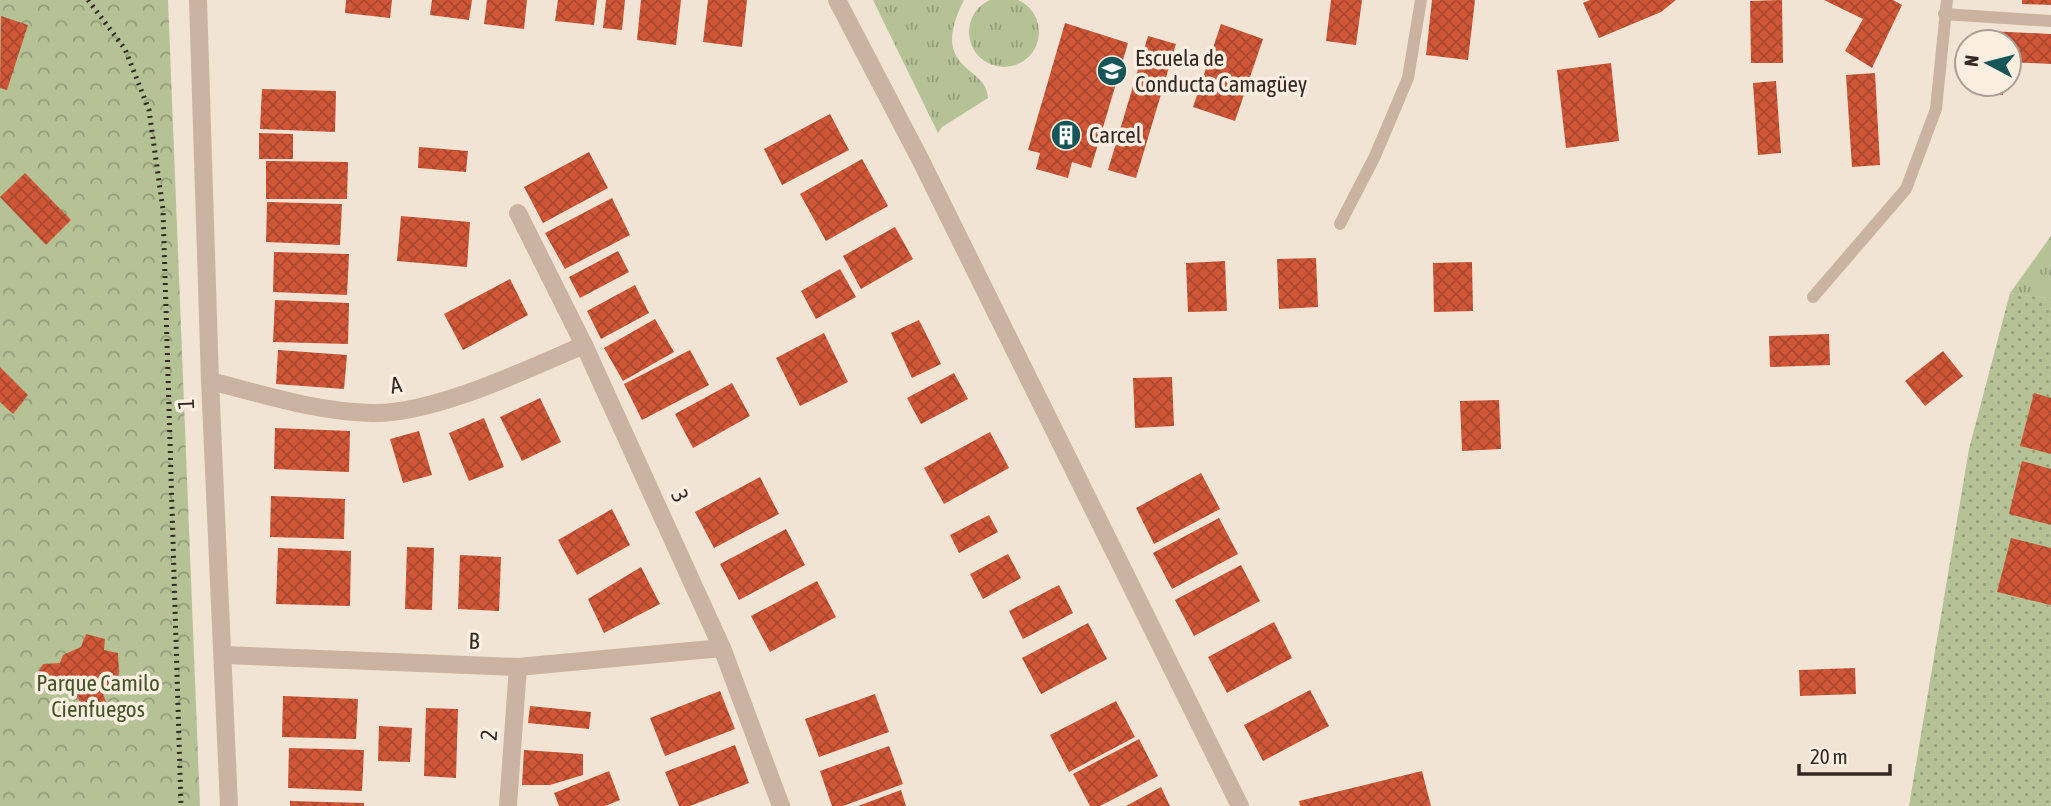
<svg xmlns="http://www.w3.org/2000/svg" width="2051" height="806" font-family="'Asap Condensed',sans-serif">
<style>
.grass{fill:url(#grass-tufts)}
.park{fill:url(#park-crowns)}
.garden{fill:url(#garden-dots)}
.building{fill:url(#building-cross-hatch)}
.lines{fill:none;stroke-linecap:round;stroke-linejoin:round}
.service{stroke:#cbb3a1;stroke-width:12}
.minor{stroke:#cbb3a1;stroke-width:18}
.tertiary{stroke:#cbb3a1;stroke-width:18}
.rail{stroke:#342924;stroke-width:5;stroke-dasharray:2 5;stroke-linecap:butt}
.labels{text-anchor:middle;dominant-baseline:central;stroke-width:7;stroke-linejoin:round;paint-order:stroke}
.poi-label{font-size:23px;fill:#342924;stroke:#faeee1;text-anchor:start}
.street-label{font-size:23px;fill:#342924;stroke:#faeee1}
.park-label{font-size:23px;fill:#455426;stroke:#faeee1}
</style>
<defs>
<pattern id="grass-tufts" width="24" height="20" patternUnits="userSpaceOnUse" patternTransform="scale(1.75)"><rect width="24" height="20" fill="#b4c295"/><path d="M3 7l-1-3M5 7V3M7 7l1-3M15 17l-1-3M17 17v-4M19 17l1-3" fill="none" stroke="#939e79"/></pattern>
<pattern id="park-crowns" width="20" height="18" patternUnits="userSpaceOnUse" patternTransform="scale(1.75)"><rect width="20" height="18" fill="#b4c295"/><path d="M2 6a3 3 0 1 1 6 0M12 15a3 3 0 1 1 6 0" fill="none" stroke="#939e79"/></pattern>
<pattern id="garden-dots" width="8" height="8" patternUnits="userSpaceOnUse" patternTransform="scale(1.75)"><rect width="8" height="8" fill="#b4c295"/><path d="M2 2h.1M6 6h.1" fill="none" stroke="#939e79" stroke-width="1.8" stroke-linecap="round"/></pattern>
<pattern id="building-cross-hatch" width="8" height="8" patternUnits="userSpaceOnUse" patternTransform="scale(1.75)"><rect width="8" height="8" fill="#cf5737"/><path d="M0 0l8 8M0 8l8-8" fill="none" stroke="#a9482e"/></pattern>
</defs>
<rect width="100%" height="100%" fill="#f2e4d5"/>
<g class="grass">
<circle cx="1004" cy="32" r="35"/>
<path d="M873,0H964C927,72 988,65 988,98L942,127L938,133Z"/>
<path d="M2051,236V299L2010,293Z"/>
</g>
<path class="park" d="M0,0H168L200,806H0Z"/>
<path class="garden" d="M2010,293L2051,299V806H1909L1969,449Z"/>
<g class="building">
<path d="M346,0H392L390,18L345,13Z"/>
<path d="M432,0H472L469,20L430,15Z"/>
<path d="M487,0H527L524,29L484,24Z"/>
<path d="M558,0H597L594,25L555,21Z"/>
<path d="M606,0H625L622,30L603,28Z"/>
<path d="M641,0H681L676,45L637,40Z"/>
<path d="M708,0H747L742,47L703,42Z"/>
<path d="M1331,0H1362L1356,45L1326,41Z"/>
<path d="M1432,0H1475L1468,60L1426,55Z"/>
<path d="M1590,0H1676L1661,12L1599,38L1583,3Z"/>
<path d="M1782,0L1783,63H1751L1750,1Z"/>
<path d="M1824,0H1893L1902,5L1872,68L1845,51L1863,19Z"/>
<path d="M2022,0H2051V5L2022,4Z"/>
<path d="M1,16L28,25L7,90L0,88Z"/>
<path d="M1065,23L1128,43L1091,168L1072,162L1068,178L1036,169L1040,153L1028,150Z"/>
<path d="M1221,24L1263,39L1235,121L1193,107Z"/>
<path d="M1988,31L2051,34V64L2009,62V42H1987Z"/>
<path d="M1148,36L1176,44L1136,178L1108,170Z"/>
<path d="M1611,63L1619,141L1566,148L1557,70Z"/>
<path d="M1875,73L1880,165L1852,167L1846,75Z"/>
<path d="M1776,81L1781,153L1758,155L1753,83Z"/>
<path d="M1984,84H2004L2003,95L1983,93Z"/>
<path d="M262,89L336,91L335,132L260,129Z"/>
<path d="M830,114L849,150L782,185L764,149Z"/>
<path d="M259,133L293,134V159H259Z"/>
<path d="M419,147L468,151L466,172L418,168Z"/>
<path d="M589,152L608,188L543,223L524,187Z"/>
<path d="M862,159L888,206L826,241L800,194Z"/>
<path d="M266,161L348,162L347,199H266Z"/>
<path d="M25,173L71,220L46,245L0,197Z"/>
<path d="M612,198L630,235L565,269L545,233Z"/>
<path d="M267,202L342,204L340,245L266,242Z"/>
<path d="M401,216L470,222L467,267L397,261Z"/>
<path d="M895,227L913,259L861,289L843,256Z"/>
<path d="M618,251L629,272L580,298L569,277Z"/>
<path d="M274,252L349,254L347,295L273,292Z"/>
<path d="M1316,258L1318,307L1279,309L1277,259Z"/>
<path d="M1225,261L1227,311L1188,312L1186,263Z"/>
<path d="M1472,262L1473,311L1434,312L1433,263Z"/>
<path d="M840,269L856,297L816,319L801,291Z"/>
<path d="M510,279L528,315L463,350L444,314Z"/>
<path d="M635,285L649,313L601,339L587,311Z"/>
<path d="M275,300L349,303L348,344L273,342Z"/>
<path d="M655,319L674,352L623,381L604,348Z"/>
<path d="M919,320L941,364L912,378L891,333Z"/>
<path d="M824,333L848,382L800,406L776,358Z"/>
<path d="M1829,334L1830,365L1770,367L1769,336Z"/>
<path d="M278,350L347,355L344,389L276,384Z"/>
<path d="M690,350L709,385L642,420L624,384Z"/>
<path d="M1943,351L1963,376L1925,406L1905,381Z"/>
<path d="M0,367L28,395L13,414L0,402Z"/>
<path d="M954,373L968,399L921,424L907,398Z"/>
<path d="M1172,377L1174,426L1135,428L1133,378Z"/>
<path d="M732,383L750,416L693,448L675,414Z"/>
<path d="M2034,393L2051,398V454L2020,446Z"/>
<path d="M540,398L561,442L522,461L500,417Z"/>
<path d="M1499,400L1501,449L1462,451L1460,401Z"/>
<path d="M484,418L504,467L469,481L449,433Z"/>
<path d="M275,428L350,431L349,472L274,469Z"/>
<path d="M419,431L432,475L403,483L390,439Z"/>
<path d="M990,432L1009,468L944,504L924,468Z"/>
<path d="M2022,461L2051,469V525L2009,514Z"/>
<path d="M1201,473L1220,509L1154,544L1136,508Z"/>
<path d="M760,477L779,514L714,548L695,512Z"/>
<path d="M271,496L345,499L344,539L270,537Z"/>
<path d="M612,509L630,545L577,575L558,540Z"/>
<path d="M989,515L998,532L959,553L950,535Z"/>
<path d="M1219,518L1238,554L1172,589L1153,553Z"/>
<path d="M786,529L805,565L739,600L720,564Z"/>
<path d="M2011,538L2051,548V605L1997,592Z"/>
<path d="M407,547L434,548L432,610L405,609Z"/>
<path d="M278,548L351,551L350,606L276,604Z"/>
<path d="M1008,554L1021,578L983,599L970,574Z"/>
<path d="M460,555L501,557L499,611L458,609Z"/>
<path d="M1241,565L1260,601L1194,636L1175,600Z"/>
<path d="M641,567L660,604L604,633L588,599Z"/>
<path d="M817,581L836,617L770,652L751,616Z"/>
<path d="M1059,585L1073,613L1023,639L1009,611Z"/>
<path d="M1274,622L1292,658L1227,693L1208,657Z"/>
<path d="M1088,623L1107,659L1041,694L1022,658Z"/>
<path d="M86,634L105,639L104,650L118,653L119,672L116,690L107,695L103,694L107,704L84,711L78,698L66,692L59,684L42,681L38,673L43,664L60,663L63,655L81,647Z"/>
<path d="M1855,668L1856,694L1800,696L1799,670Z"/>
<path d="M1310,690L1329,726L1263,761L1244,725Z"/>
<path d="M720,691L735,729L665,756L650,718Z"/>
<path d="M875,694L889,732L819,757L805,719Z"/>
<path d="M283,696L358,699L356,739L282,737Z"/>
<path d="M1116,701L1135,737L1069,772L1050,735Z"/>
<path d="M530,706L591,712L589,729L528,723Z"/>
<path d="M426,708L458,709L456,778L424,776Z"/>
<path d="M379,726L412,728L410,762L378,761Z"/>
<path d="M1139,739L1158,776L1100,806H1090L1073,774Z"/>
<path d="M735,745L749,783L690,806H679L665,772Z"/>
<path d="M889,746L903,784L843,806H832L820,771Z"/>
<path d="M289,748L364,750L362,791L288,788Z"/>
<path d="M524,750L583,754V775L550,785H522Z"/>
<path d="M609,771L620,800L605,806H559L554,793Z"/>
<path d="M1422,771L1431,806H1300L1299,801Z"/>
<path d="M1161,787L1170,806H1126Z"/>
<path d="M901,790L906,806H858Z"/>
<path d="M290,801L364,803V806H290Z"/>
</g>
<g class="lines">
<g class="service">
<path d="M1944,14L2051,21"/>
<path d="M1340,224L1375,156L1408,78L1421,0"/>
<path d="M1813,297L1906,189L1936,109L1947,0"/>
</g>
<g class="minor">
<path d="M837,0L920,159L1240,806"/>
<path d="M518,213L584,345L722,648L781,806"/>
<path d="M210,381C262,394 317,412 372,413C432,415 528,369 584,345"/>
<path d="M224,655L518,667L722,648"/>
<path d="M508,806L518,667"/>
</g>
<path class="tertiary" d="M198,0L210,381L229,806"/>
<path class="rail" d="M88,0L125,49L149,110L163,210L181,806"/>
</g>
<defs>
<g id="school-disc" transform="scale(1.575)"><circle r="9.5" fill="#175658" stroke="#faeee1"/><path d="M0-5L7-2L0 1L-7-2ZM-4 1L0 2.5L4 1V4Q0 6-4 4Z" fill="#fff"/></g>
<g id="building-disc" transform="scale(1.575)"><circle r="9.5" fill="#175658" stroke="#faeee1"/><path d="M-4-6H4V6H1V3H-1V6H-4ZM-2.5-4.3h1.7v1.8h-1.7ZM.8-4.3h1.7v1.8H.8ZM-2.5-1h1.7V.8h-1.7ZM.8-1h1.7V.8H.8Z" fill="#fff"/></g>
</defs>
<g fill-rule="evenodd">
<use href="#school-disc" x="1112" y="71"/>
<use href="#building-disc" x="1066" y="135"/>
</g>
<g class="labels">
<g class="poi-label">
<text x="1135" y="58">Escuela de<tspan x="1135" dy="26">Conducta Camagüey</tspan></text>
<text x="1089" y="135">Carcel</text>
</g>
<g class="street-label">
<text transform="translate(396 385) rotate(-10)">A</text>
<text transform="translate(186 404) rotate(-93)">1</text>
<text transform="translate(680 496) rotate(65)">3</text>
<text transform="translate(474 641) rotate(2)">B</text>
<text transform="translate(489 735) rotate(-86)">2</text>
</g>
<g class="park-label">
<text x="98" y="683">Parque Camilo<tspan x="98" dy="26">Cienfuegos</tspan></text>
</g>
</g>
<g transform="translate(1988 63) rotate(277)"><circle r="33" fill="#faeee1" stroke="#ab9f95" stroke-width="2"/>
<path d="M0-5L12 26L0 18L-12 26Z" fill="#175658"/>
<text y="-10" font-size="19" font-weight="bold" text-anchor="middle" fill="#342924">N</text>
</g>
<path d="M1799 764v10h91v-10" fill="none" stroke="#342924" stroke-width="3.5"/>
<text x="1810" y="764" font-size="21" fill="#342924" stroke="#faeee1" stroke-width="5" paint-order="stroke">20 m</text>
</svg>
